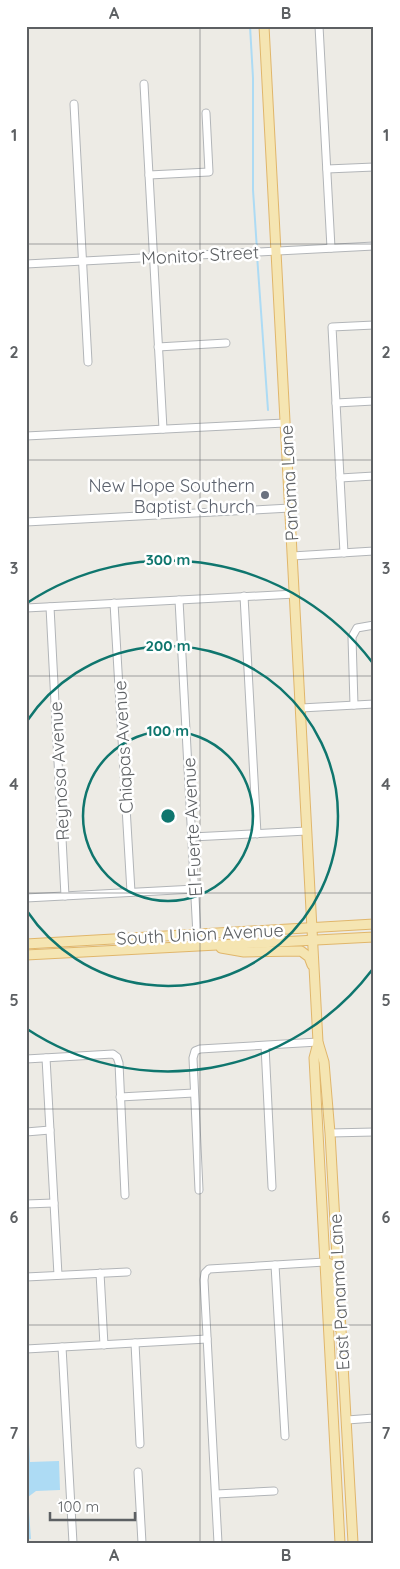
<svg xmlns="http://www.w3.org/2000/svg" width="400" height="1569" font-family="Quicksand,sans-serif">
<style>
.water{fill:#addbf4}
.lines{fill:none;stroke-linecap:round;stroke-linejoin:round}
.stream{stroke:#addbf4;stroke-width:2}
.minor-casing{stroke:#b2b5b8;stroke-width:9}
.major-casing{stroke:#e0b66b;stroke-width:11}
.minor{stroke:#fff;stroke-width:7}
.major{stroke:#f5e5b2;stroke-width:9}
.grid{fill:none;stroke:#5d6063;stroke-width:1;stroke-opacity:0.55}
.ring{fill:none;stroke:#0f766e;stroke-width:2.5}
.worship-dot{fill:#6b7280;stroke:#fff;stroke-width:2}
.labels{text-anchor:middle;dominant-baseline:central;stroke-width:5;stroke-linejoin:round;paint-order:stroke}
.street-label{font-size:18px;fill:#5d6063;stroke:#fff}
.worship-label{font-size:18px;fill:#5b616d;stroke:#fff;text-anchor:end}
.centre{fill:#0f766e;stroke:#fff;stroke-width:2.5}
.ring-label{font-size:15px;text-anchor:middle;font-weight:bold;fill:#0f766e;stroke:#fff;stroke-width:5;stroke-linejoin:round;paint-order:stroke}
.neatline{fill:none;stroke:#5d6063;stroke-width:2}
.grid-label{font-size:16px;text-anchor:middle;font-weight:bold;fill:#5d6063}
</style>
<rect width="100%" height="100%" fill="#edebe5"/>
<path class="water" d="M26,1387L30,1462L59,1461L60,1490L36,1491L28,1497L31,1539H26Z"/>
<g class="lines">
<g class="stream">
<path d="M250,26L253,78V190L257,250"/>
<path d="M257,255L268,410"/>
</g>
<g class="minor-casing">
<g id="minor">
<path d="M319,26L331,248"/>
<path d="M144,84L163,429"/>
<path d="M74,104L88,362"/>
<path d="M327,169L374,167"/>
<path d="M149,175L209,172L206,113"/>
<path d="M26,264L374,246"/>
<path d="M158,347L226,343"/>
<path d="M336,403L374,401"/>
<path d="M26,436L285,423"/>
<path d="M340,478L374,476"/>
<path d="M26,522L290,508"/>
<path d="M344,553L332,327L374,325"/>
<path d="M292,556L374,551"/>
<path d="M244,596L257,834"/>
<path d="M179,600L197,935"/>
<path d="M114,603L131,892"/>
<path d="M50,607L65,896"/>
<path d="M26,608L295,594"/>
<path d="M354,705L352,637L357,628L374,625"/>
<path d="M301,708L374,704"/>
<path d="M192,837L307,831"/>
<path d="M26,898L195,889"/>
<path d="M265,1046L272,1187"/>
<path d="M46,1058L58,1275"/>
<path d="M26,1059L113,1054L117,1057L119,1063L125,1195"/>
<path d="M120,1097L194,1093"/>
<path d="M26,1132L50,1130"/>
<path d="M330,1133L374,1132"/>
<path d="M199,1190L193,1058L195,1051L200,1049L318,1042"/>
<path d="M26,1204L54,1203"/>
<path d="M275,1265L285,1436"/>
<path d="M100,1273L104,1345"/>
<path d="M26,1277L127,1272"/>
<path d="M135,1343L140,1444"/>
<path d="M62,1347L73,1543"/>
<path d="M26,1349L207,1339"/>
<path d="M347,1420L374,1418"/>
<path d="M138,1472L142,1543"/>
<path d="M216,1494L274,1491"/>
<path d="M218,1543L204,1280L205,1273L209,1269L325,1262"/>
</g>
</g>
<g class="major-casing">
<g id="major">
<path d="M264,26L318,1042L324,1062L330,1133L353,1543"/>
<path d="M26,944L374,924"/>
<path d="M221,948L244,952L301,951L309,957L312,965"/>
<path d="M26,955L374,937"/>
<path d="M318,1043L314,1058L340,1543"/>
<path d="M325,1262L330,1264L331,1268L334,1314L338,1327"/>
</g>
</g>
<use href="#minor" class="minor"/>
<use href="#major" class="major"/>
</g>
<path class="grid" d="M200,26V1543M26,244H374M26,460H374M26,676H374M26,893H374M26,1109H374M26,1325H374"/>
<g class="ring">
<circle cx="168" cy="816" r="85"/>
<path d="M27 721A170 170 0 1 1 27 911"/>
<path d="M372 970A256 256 0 0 1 27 1029M27 603A256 256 0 0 1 372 662"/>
</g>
<circle class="worship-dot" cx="265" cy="495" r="5"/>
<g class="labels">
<g class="street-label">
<text transform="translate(200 255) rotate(-3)">Monitor Street</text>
<text transform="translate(289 483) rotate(-93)">Panama Lane</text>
<text transform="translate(123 747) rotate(-93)">Chiapas Avenue</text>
<text transform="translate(59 771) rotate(-93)">Reynosa Avenue</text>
<text transform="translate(192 827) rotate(-93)">El Fuerte Avenue</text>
<text transform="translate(200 934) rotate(-3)">South Union Avenue</text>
<text transform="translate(339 1292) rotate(-93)">East Panama Lane</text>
</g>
<g class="worship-label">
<text x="255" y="485">New Hope Southern<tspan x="255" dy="21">Baptist Church</tspan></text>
</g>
</g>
<circle cx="168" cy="816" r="8" class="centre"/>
<g class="ring-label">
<text x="168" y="565">300 m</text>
<text x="168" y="651">200 m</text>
<text x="168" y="736">100 m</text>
</g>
<rect width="400" height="1569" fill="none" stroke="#ffffff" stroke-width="55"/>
<path d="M50 1512v8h85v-8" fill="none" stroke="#5d6063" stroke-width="2.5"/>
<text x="58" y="1512" font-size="15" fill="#5d6063" stroke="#ffffff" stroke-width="4" paint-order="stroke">100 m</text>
<rect x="28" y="28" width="344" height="1514" class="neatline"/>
<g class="grid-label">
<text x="114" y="19">A</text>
<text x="286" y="19">B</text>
<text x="14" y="141">1</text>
<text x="386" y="141">1</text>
<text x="14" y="358">2</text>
<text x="386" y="358">2</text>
<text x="14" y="574">3</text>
<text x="386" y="574">3</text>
<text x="14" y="790">4</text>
<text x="386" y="790">4</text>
<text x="14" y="1006">5</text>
<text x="386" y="1006">5</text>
<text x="14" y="1223">6</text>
<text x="386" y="1223">6</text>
<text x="14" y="1439">7</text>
<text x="386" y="1439">7</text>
<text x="114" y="1561">A</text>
<text x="286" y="1561">B</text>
</g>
</svg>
